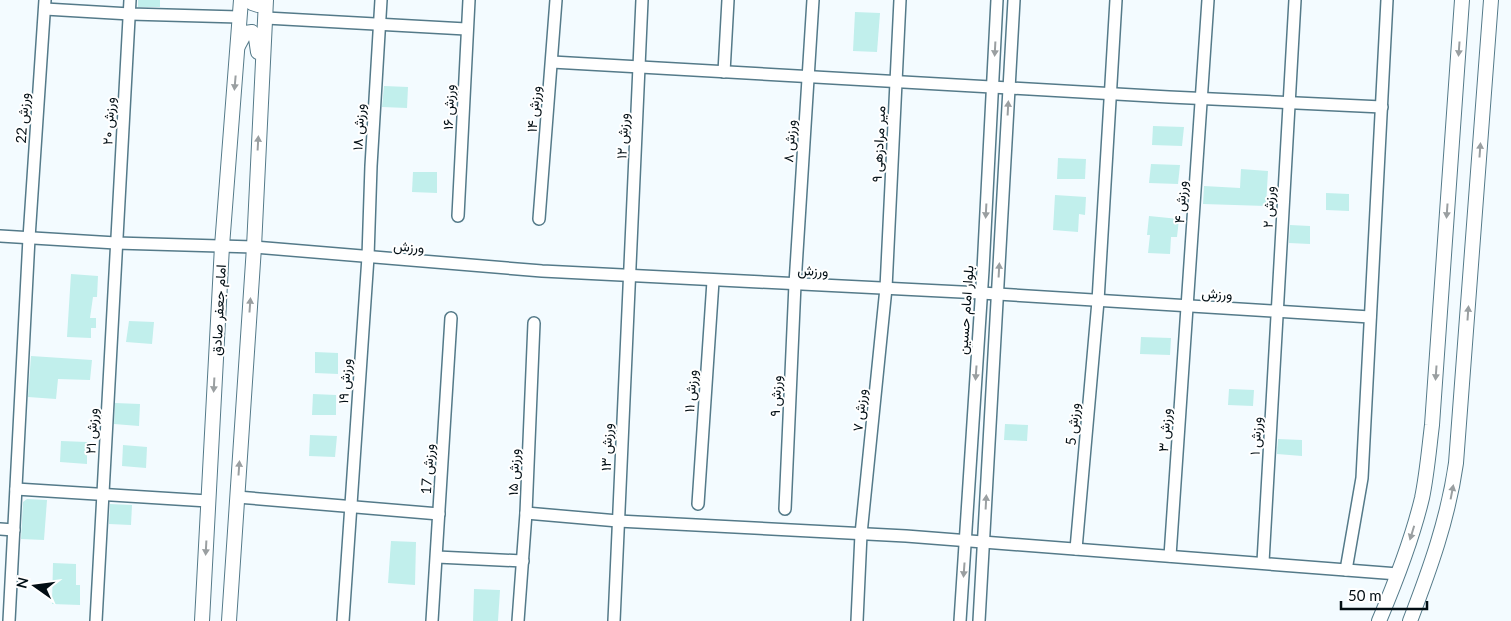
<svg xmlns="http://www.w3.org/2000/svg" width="1511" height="621" font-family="Lato,Vazirmatn,sans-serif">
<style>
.building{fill:#c1efec}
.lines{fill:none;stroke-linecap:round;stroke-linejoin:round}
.minor-casing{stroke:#547a89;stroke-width:14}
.major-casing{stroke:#547a89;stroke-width:16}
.minor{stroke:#fff;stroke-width:11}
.major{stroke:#fff;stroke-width:14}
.oneway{fill:#9a9fa1}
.labels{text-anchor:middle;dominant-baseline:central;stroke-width:4;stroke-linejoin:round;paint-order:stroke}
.street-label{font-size:14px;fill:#020e14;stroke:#fff}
</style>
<rect width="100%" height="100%" fill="#f3fbff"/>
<g class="building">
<rect x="138" y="0" width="22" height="7"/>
<path d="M855,12L880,13L877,52L853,51Z"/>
<path d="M384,86L408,87L407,108L382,107Z"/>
<path d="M1153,126L1184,127L1182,146L1152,145Z"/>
<path d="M1058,158L1086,159L1085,179H1057Z"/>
<path d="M1151,164L1180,165L1178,184L1149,183Z"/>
<path d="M1241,169L1268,171L1266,206L1203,204L1204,186L1240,188Z"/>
<path d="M413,172H437V193L412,192Z"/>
<path d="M1326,193L1349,194V211L1326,210Z"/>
<path d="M1055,195L1086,197L1085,215L1079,214L1078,232L1053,230Z"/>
<path d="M1149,216L1179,219L1177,237H1171L1170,254L1148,253L1150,235H1147Z"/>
<path d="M1290,225L1310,226V244L1289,243Z"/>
<path d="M71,274L98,276L97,297H93L90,318H96V328H91V338L67,337Z"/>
<path d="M129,321L154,322L152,344L126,342Z"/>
<path d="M1141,337L1171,338L1170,355L1140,354Z"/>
<path d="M315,352L338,353V374L315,373Z"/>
<path d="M31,356L92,360L90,380L58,379L56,399L28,397Z"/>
<path d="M1229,389L1254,390L1253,406L1228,405Z"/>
<path d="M313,394L336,395V415H312Z"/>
<path d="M115,403L140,404L139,426L114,424Z"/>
<path d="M1005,424L1028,425L1027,441L1004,440Z"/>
<path d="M310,435L337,436L335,457L309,456Z"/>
<path d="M1278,439L1302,440V456L1277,454Z"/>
<path d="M61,441L87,442V464L60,462Z"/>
<path d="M123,445L147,447L146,468L122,466Z"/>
<path d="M27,499L47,500L44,540L21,539L23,502Z"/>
<path d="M110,504L132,505L131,525L109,524Z"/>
<path d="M391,541L416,542L415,585L388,583Z"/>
<path d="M53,563L76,564V585H80V605L52,604Z"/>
<path d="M474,589L500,590L498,621H473Z"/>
</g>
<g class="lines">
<g class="minor-casing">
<g id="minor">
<path d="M45,9L130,14L239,17"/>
<path d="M266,18L466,29"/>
<path d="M552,62L1169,97L1382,107"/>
<path d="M724,72L728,0"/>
<path d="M458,216L469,0"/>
<path d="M539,219L556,0"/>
<path d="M0,236L116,243L254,247L542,271L981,293L1370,317"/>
<path d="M16,489L208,501"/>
<path d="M237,497L439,514"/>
<path d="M698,504L713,281"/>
<path d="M785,509L795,284L813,0"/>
<path d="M526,513L618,521L906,536L1398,574"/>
<path d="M0,529L14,530"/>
<path d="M1076,549L1098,301L1116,0"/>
<path d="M1170,556L1208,0"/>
<path d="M437,557L523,561"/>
<path d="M1263,562L1295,0"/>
<path d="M1346,570L1362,478L1387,0"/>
<path d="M9,621L29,238L45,0"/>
<path d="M96,621L130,0"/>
<path d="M343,621L368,257L371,166L381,0"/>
<path d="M432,621L451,318"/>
<path d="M518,621L526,513L534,323"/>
<path d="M614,621L642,0"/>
<path d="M857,621L861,534L886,288L900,0"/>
<path d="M960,621L983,270L997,0"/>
<path d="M979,621L1014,0"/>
</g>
</g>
<g class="major-casing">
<g id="major">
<path d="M251,0L252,3L258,5L260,4L262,0"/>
<path d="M238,46L245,33L252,32L256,38L258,52"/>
<path d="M202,621L222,246L241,0"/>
<path d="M229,621L254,247L266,0"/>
<path d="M1379,621C1396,581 1412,540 1422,498C1427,474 1429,449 1432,425L1462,0"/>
<path d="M1410,621C1430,569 1448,519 1456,463L1491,0"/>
</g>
</g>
<use href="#minor" class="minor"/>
<use href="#major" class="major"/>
</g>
<defs><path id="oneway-solid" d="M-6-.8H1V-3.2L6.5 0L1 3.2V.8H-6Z" transform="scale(1.25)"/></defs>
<g class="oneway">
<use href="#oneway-solid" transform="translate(995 49) rotate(93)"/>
<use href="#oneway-solid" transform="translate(1459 49) rotate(94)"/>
<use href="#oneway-solid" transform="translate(235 83) rotate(95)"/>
<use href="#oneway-solid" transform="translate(1008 108) rotate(-87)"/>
<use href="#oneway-solid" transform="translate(258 143) rotate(-87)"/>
<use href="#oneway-solid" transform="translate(1480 150) rotate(-86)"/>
<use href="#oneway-solid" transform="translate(986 211) rotate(93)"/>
<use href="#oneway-solid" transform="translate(1447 211) rotate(94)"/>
<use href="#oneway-solid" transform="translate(999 270) rotate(-87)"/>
<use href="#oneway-solid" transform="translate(250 305) rotate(-86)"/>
<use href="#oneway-solid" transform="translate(1468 313) rotate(-86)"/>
<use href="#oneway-solid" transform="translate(976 373) rotate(94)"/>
<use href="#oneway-solid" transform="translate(1436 373) rotate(94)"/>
<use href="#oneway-solid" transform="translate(214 385) rotate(93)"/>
<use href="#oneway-solid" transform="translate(239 468) rotate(-86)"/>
<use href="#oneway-solid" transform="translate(1452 492) rotate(-79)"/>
<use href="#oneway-solid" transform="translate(986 502) rotate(-87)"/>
<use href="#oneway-solid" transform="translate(1412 533) rotate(107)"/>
<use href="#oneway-solid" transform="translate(206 548) rotate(93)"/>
<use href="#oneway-solid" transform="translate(964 570) rotate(94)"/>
</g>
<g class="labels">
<g class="street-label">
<text transform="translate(448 107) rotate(-88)">ورزش ۱۶</text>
<text transform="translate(533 109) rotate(-85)">ورزش ۱۴</text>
<text transform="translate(22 118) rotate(-86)">ورزش 22</text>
<text transform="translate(108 121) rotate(-87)">ورزش ۲۰</text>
<text transform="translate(358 127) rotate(-87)">ورزش ۱۸</text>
<text transform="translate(622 136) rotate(-87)">ورزش ۱۲</text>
<text transform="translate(789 141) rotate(-86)">ورزش ۸</text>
<text transform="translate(878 144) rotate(-87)">میر مرادزهی ۹</text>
<text transform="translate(1180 202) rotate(-86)">ورزش ۴</text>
<text transform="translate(1268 207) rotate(-87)">ورزش ۲</text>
<text transform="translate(409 246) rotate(5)">ورزش</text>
<text transform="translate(813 270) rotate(3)">ورزش</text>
<text transform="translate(1217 293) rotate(3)">ورزش</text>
<text transform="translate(218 310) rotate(-87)">امام جعفر صادق</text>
<text transform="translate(965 310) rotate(-86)">بلوار امام حسین</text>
<text transform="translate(344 381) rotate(-86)">ورزش ۱۹</text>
<text transform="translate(690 391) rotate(-86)">ورزش ۱۱</text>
<text transform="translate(775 396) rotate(-88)">ورزش ۹</text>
<text transform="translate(859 410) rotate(-84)">ورزش ۷</text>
<text transform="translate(1072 424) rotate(-85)">ورزش 5</text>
<text transform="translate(1164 430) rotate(-86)">ورزش ۳</text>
<text transform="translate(91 431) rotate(-87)">ورزش ۲۱</text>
<text transform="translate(1255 436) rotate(-87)">ورزش ۱</text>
<text transform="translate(606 447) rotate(-88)">ورزش ۱۳</text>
<text transform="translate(427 469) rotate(-86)">ورزش 17</text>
<text transform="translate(513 472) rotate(-88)">ورزش ۱۵</text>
</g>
</g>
<g transform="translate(35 586) rotate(284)" stroke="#ffffff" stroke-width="4" paint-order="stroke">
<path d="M0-4L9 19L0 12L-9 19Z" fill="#020e14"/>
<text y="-8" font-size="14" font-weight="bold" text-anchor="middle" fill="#020e14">N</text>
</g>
<path d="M1341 601v8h86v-8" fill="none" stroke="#020e14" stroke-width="2.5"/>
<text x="1348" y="601" font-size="15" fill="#020e14" stroke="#ffffff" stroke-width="4" paint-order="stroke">50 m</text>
</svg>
